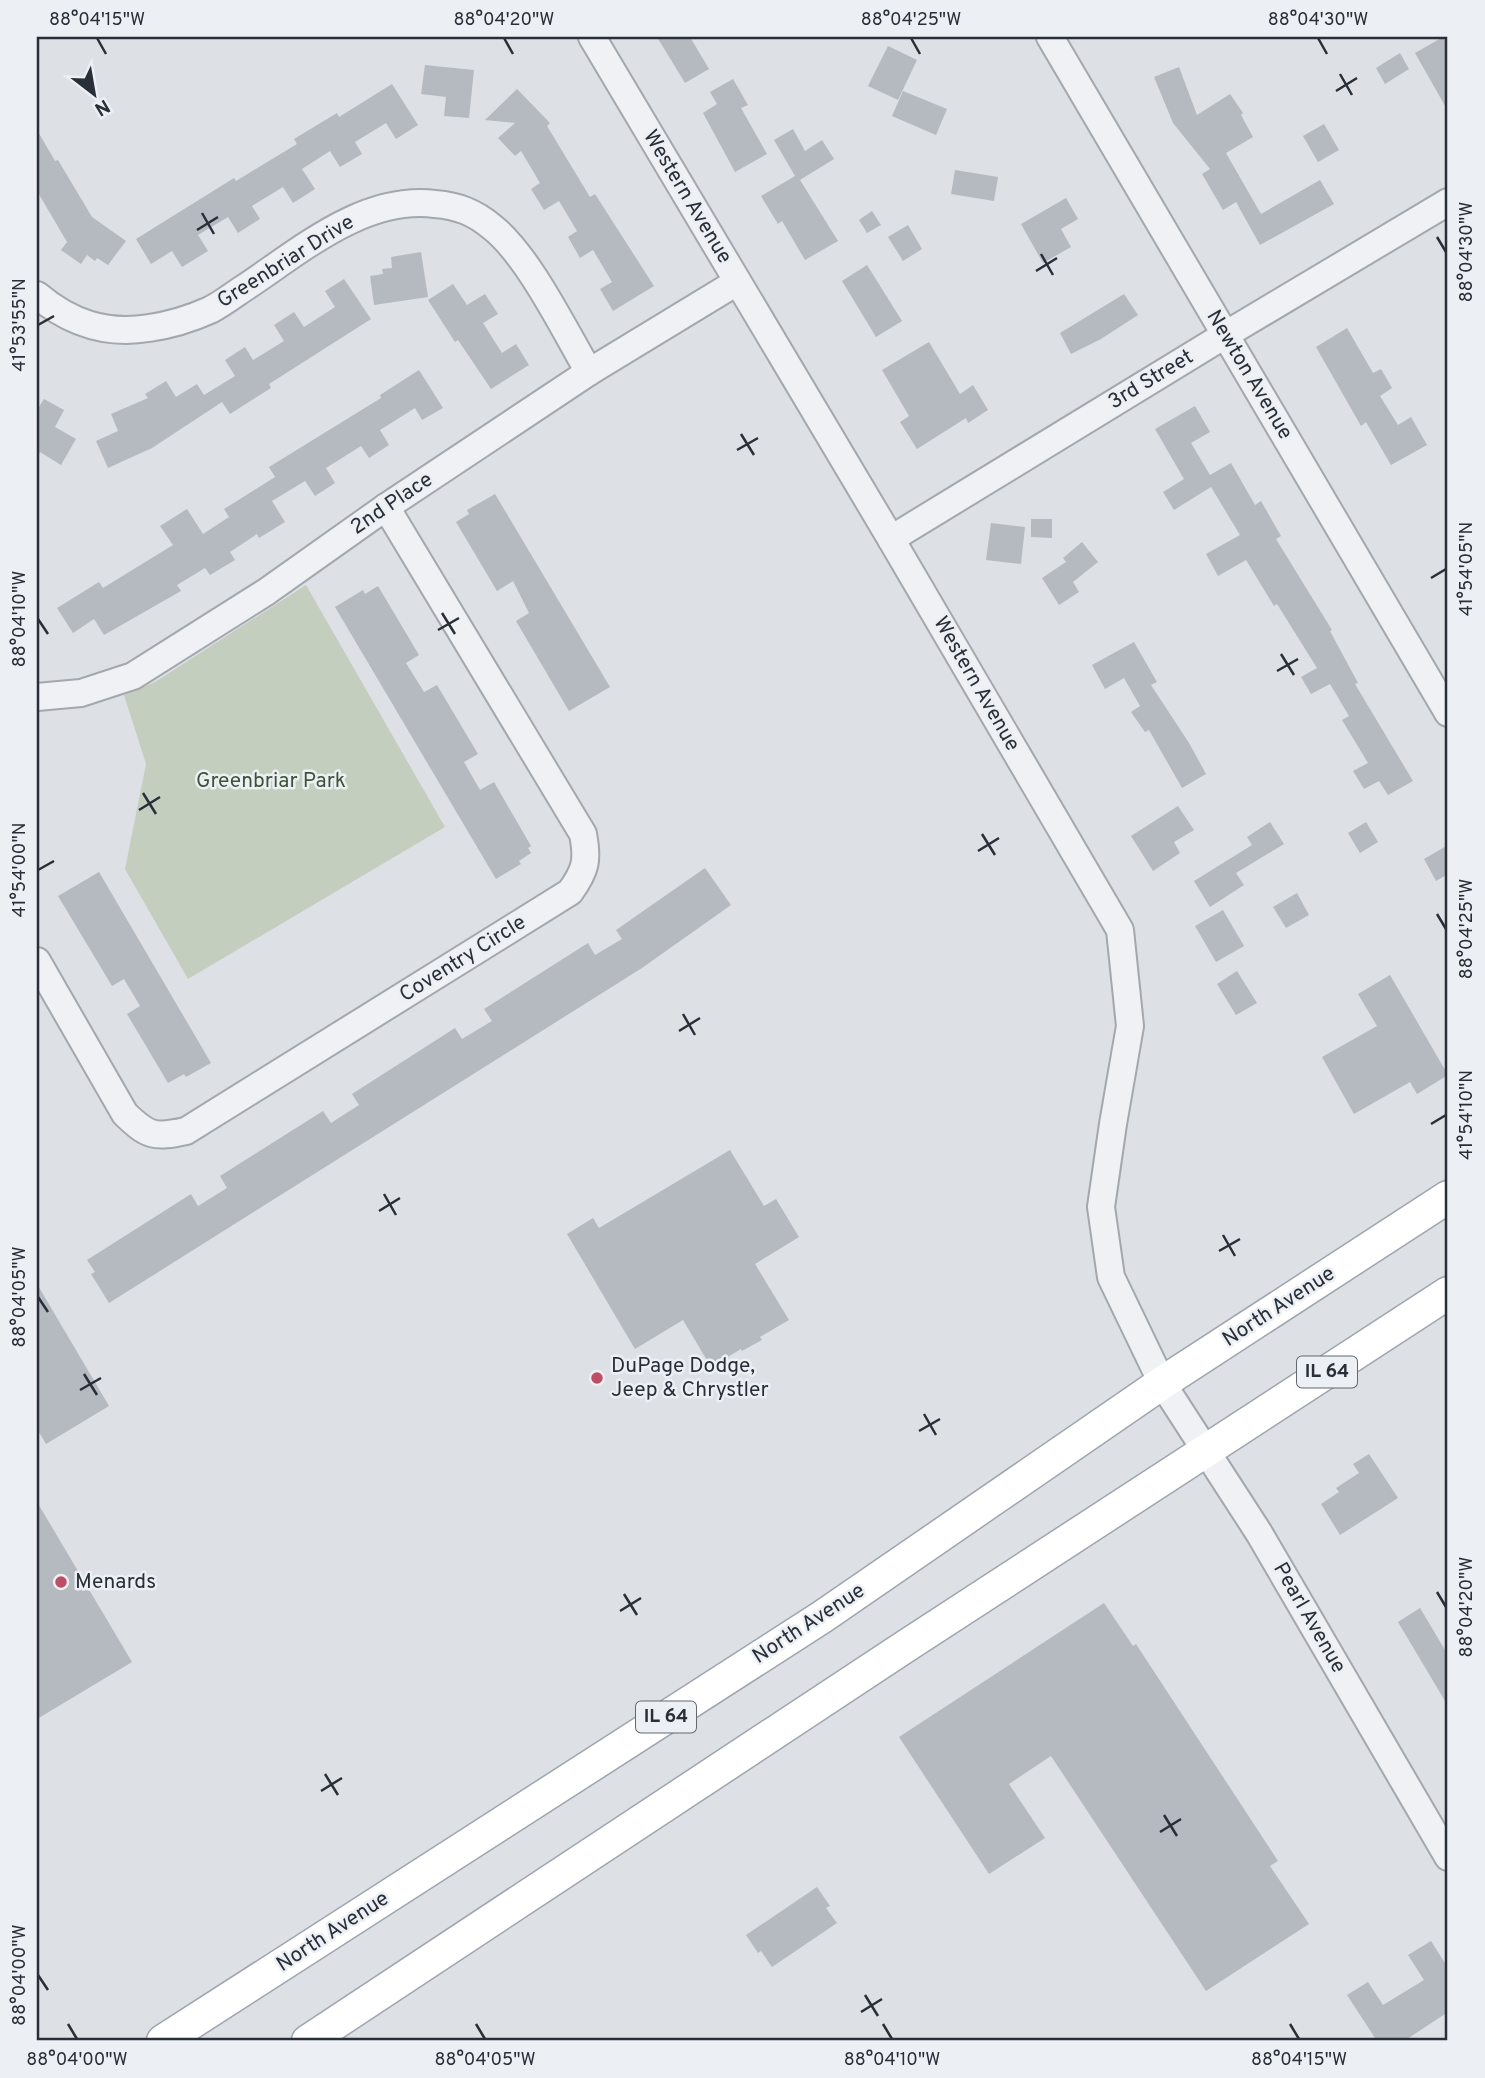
<svg xmlns="http://www.w3.org/2000/svg" width="1485" height="2078" font-family="Overpass,sans-serif">
<style>
.green{fill:#c3cebf}
.building{fill:#b5bac1}
.lines{fill:none;stroke-linecap:round;stroke-linejoin:round}
.minor-casing{stroke:#a3a7ae;stroke-width:30}
.major-casing{stroke:#9ea5af;stroke-width:35}
.minor{stroke:#eff1f4;stroke-width:26}
.major{stroke:#fff;stroke-width:32}
.ticks{fill:none;stroke:#282f39;stroke-width:2.5}
.poi-dot{fill:#bc4f65;stroke:#eceff3;stroke-width:2.5}
.labels{text-anchor:middle;dominant-baseline:central;stroke-width:5;stroke-linejoin:round;paint-order:stroke}
.shield{fill:#eceff3;stroke:#636971;stroke-width:2}
.shield-label{font-size:19px;font-weight:bold;fill:#282f39}
.street-label{font-size:21px;fill:#282f39;stroke:#eceff3}
.park-label{font-size:21px;fill:#3e5337;stroke:#eceff3}
.poi-label{font-size:21px;fill:#282f39;stroke:#eceff3;text-anchor:start}
.neatline{fill:none;stroke:#282f39;stroke-width:2.5}
.ticks-label{font-size:18px;text-anchor:middle;fill:#282f39}
</style>
<rect width="100%" height="100%" fill="#dde0e5"/>
<path class="green" d="M306,585L445,827L188,979L125,869L146,764L124,695L155,682Z"/>
<g class="building">
<path d="M657,37H690L709,69L685,83Z"/>
<path d="M1443,37L1448,46V111L1415,53Z"/>
<path d="M888,46L917,60L898,100L868,86Z"/>
<path d="M1400,53L1409,69L1385,84L1376,68Z"/>
<path d="M425,65L474,70L469,118L444,116L446,97L421,94Z"/>
<path d="M1179,67L1197,115L1230,94L1243,113L1241,115L1253,137L1226,153L1261,214L1320,180L1334,204L1260,245L1236,202L1223,210L1202,174L1210,169L1173,123L1154,77Z"/>
<path d="M733,79L748,105L741,108L767,154L735,172L703,113L717,104L710,92Z"/>
<path d="M392,84L418,125L396,139L386,123L355,142L362,154L340,167L330,151L302,169L315,189L293,203L283,187L252,206L260,219L238,233L228,217L198,235L208,251L182,267L172,251L151,264L136,239L234,178L236,181L297,144L294,139L337,113L339,117Z"/>
<path d="M517,89L550,123L547,126L590,197L595,194L654,286L613,311L600,289L612,282L593,250L580,258L568,237L577,231L559,201L544,210L531,189L540,183L521,151L515,156L498,138L515,123L485,120Z"/>
<path d="M903,91L947,109L936,135L892,116Z"/>
<path d="M1324,124L1339,150L1318,162L1303,136Z"/>
<path d="M793,129L805,151L822,140L834,159L800,180L838,241L805,260L782,221L778,224L761,196L795,176L774,140Z"/>
<path d="M37,130L55,161L58,160L92,217L126,241L108,265L97,258L95,261L87,255L81,264L61,250L67,242L37,191Z"/>
<path d="M955,170L998,177L994,201L951,194Z"/>
<path d="M1066,198L1078,219L1061,229L1071,247L1043,263L1021,224Z"/>
<path d="M872,211L881,225L867,233L859,220Z"/>
<path d="M908,225L922,249L903,261L888,237Z"/>
<path d="M421,252L428,297L374,305L370,276L383,274L382,269L392,268L391,257Z"/>
<path d="M867,265L902,321L876,337L842,281Z"/>
<path d="M344,279L371,319L269,384L271,388L230,414L222,402L152,448L108,468L96,441L118,431L111,414L148,398L145,394L166,381L176,397L197,384L204,395L235,376L225,360L245,347L253,360L284,341L274,325L294,312L304,327L335,307L325,291Z"/>
<path d="M453,284L467,305L485,294L498,314L483,323L502,353L516,344L529,365L491,389L458,340L455,342L428,300Z"/>
<path d="M1124,294L1138,315L1101,339L1071,354L1060,333Z"/>
<path d="M1347,328L1373,373L1381,369L1392,388L1380,396L1398,425L1411,417L1427,445L1391,465L1366,422L1361,426L1316,347Z"/>
<path d="M929,342L960,394L973,385L988,410L968,423L966,418L917,449L900,422L909,416L882,370Z"/>
<path d="M419,370L443,408L422,420L415,408L380,430L389,445L369,458L361,446L326,468L335,483L315,496L305,481L272,501L285,522L259,538L257,534L230,552L235,560L210,575L205,568L177,585L181,591L104,635L94,619L73,633L57,608L99,582L103,588L173,545L160,526L187,509L203,534L229,517L224,509L275,477L269,467L381,398L380,395Z"/>
<path d="M44,399L64,410L55,427L76,439L61,465L40,452L37,457V410Z"/>
<path d="M1195,406L1210,432L1191,443L1210,475L1231,463L1255,505L1261,501L1281,536L1276,539L1332,630L1330,631L1358,683L1355,684L1413,781L1388,795L1379,781L1364,789L1353,771L1368,763L1342,720L1349,716L1330,684L1311,694L1301,677L1317,668L1277,604L1274,606L1246,560L1218,576L1206,554L1240,535L1211,487L1174,510L1163,492L1184,479L1155,429Z"/>
<path d="M495,494L610,687L569,711L516,621L529,613L513,581L497,591L456,522L469,514L467,510Z"/>
<path d="M1031,519H1052V538L1031,537Z"/>
<path d="M991,523L1025,527L1021,564L986,560Z"/>
<path d="M1082,542L1098,562L1073,582L1079,592L1059,605L1042,578L1066,562L1063,558Z"/>
<path d="M378,586L419,655L406,663L424,692L437,685L478,754L464,762L480,790L494,782L531,846L528,848L531,853L519,861L521,864L496,879L335,607L363,590L365,594Z"/>
<path d="M1134,642L1157,682L1151,685L1189,743L1206,774L1182,788L1149,730L1145,732L1131,712L1140,706L1124,678L1105,689L1092,665Z"/>
<path d="M1178,806L1194,830L1174,842L1180,853L1153,871L1131,836Z"/>
<path d="M1270,822L1284,844L1236,873L1244,885L1210,907L1194,881L1252,845L1247,837Z"/>
<path d="M1366,822L1378,842L1360,853L1348,833Z"/>
<path d="M1448,845V874L1436,881L1424,859Z"/>
<path d="M705,868L731,905L642,968L109,1303L91,1274L95,1272L87,1260L191,1194L198,1206L227,1188L220,1176L323,1111L331,1123L359,1105L352,1094L455,1028L462,1039L492,1021L484,1009L588,943L595,955L622,939L616,930Z"/>
<path d="M99,872L211,1063L186,1077L184,1074L168,1083L127,1014L140,1006L124,979L112,986L58,896Z"/>
<path d="M1297,893L1309,915L1286,928L1273,907Z"/>
<path d="M1223,910L1244,946L1216,962L1195,926Z"/>
<path d="M1237,971L1257,1003L1236,1015L1217,984Z"/>
<path d="M1390,975L1448,1075L1417,1094L1410,1082L1354,1114L1322,1057L1377,1026L1358,994Z"/>
<path d="M730,1150L764,1206L776,1199L799,1237L755,1264L789,1320L760,1337L762,1340L742,1351L741,1349L711,1367L683,1320L635,1349L567,1234L593,1218L599,1228Z"/>
<path d="M37,1284L109,1406L46,1444L37,1429Z"/>
<path d="M1369,1454L1398,1498L1340,1535L1321,1504L1339,1492L1336,1488L1359,1473L1353,1464Z"/>
<path d="M37,1502L132,1662L37,1719Z"/>
<path d="M1104,1603L1133,1646L1136,1644L1278,1861L1270,1866L1309,1924L1206,1991L1051,1756L1009,1784L1045,1838L989,1874L899,1737Z"/>
<path d="M1420,1608L1448,1655V1706L1398,1622Z"/>
<path d="M817,1887L830,1906L826,1908L837,1923L772,1967L761,1951L758,1953L746,1935Z"/>
<path d="M1431,1941L1448,1968V2012L1404,2041H1377L1347,1995L1368,1982L1383,2005L1424,1980L1408,1955Z"/>
</g>
<g class="lines">
<g class="minor-casing">
<g id="minor">
<path d="M592,37L891,539L1120,930L1130,1026L1113,1124L1101,1207L1111,1277L1162,1383L1259,1533L1448,1857"/>
<path d="M1050,37L1448,713"/>
<path d="M37,295C70,323 106,335 149,328C170,325 190,319 210,310C220,305 231,297 241,290C298,253 362,195 435,204C458,206 474,212 492,227C528,255 565,331 589,372"/>
<path d="M891,539L1225,335L1448,202"/>
<path d="M37,697L81,693L133,676L266,592L386,507L589,372L737,282"/>
<path d="M37,961L125,1114C148,1136 154,1138 186,1131L570,892C586,870 588,860 583,834L386,507"/>
</g>
</g>
<g class="major-casing">
<g id="major">
<path d="M163,2041L822,1617L1162,1383L1448,1197"/>
<path d="M308,2041L906,1646L1448,1293"/>
</g>
</g>
<use href="#minor" class="minor"/>
<use href="#major" class="major"/>
</g>
<path class="ticks" d="M97,38L106,54M504,38L513,54M911,38L920,54M1318,38L1327,54M1340,74L1352,95M1336,91L1357,78M202,213L214,234M197,230L218,217M1437,237L1446,252M1041,254L1053,275M1036,271L1057,258M38,325L54,316M741,434L754,455M737,450L758,438M1431,578L1446,569M442,613L455,634M38,619L48,634M438,630L459,618M1281,654L1294,675M1277,671L1298,659M143,793L156,814M139,810L160,797M982,834L995,855M978,851L999,838M38,870L54,861M1437,914L1446,929M683,1014L695,1035M679,1031L700,1018M1431,1124L1446,1115M384,1194L396,1215M379,1211L400,1198M1223,1235L1235,1256M1219,1251L1240,1239M38,1297L48,1312M84,1374L97,1395M80,1390L101,1378M924,1414L936,1435M919,1431L940,1419M1437,1592L1446,1607M624,1594L637,1615M620,1611L641,1598M325,1774L338,1795M321,1791L342,1778M1164,1815L1177,1836M1160,1832L1181,1819M38,1975L48,1990M865,1995L878,2016M861,2012L882,1999M68,2024L77,2039M476,2024L485,2039M883,2024L892,2039M1290,2024L1299,2039"/>
<g class="poi-dot">
<circle cx="597" cy="1378" r="7"/>
<circle cx="61" cy="1582" r="7"/>
</g>
<g class="labels">
<g class="shield">
<rect x="1297" y="1356.5" width="60" height="31" rx="5"/>
<rect x="636" y="1701.5" width="60" height="31" rx="5"/>
</g>
<g class="shield-label">
<text x="1327" y="1372">IL 64</text>
<text x="666" y="1717">IL 64</text>
</g>
<g class="street-label">
<text transform="translate(687 197) rotate(59)">Western Avenue</text>
<text transform="translate(286 262) rotate(-32)">Greenbriar Drive</text>
<text transform="translate(1249 375) rotate(59)">Newton Avenue</text>
<text transform="translate(1151 380) rotate(-31)">3rd Street</text>
<text transform="translate(392 504) rotate(-34)">2nd Place</text>
<text transform="translate(976 684) rotate(60)">Western Avenue</text>
<text transform="translate(463 959) rotate(-32)">Coventry Circle</text>
<text transform="translate(1279 1307) rotate(-33)">North Avenue</text>
<text transform="translate(1309 1618) rotate(60)">Pearl Avenue</text>
<text transform="translate(809 1624) rotate(-33)">North Avenue</text>
<text transform="translate(333 1932) rotate(-33)">North Avenue</text>
</g>
<g class="park-label">
<text x="271" y="781">Greenbriar Park</text>
</g>
<g class="poi-label">
<text x="611" y="1366">DuPage Dodge,<tspan x="611" dy="24">Jeep &amp; Chrystler</tspan></text>
<text x="75" y="1582">Menards</text>
</g>
</g>
<rect width="1485" height="2078" fill="none" stroke="#eceff3" stroke-width="77"/>
<g transform="translate(94 94) rotate(149)" stroke="#eceff3" stroke-width="5" paint-order="stroke">
<path d="M0-5L12 26L0 18L-12 26Z" fill="#282f39"/>
<text y="-10" font-size="19" font-weight="bold" text-anchor="middle" fill="#282f39">N</text>
</g>
<rect x="38" y="38" width="1408" height="2001" class="neatline"/>
<g class="ticks-label">
<text x="97" y="25">88°04'15"W</text>
<text x="504" y="25">88°04'20"W</text>
<text x="911" y="25">88°04'25"W</text>
<text x="1318" y="25">88°04'30"W</text>
<text transform="translate(1466 252) rotate(-90)" y="6">88°04'30"W</text>
<text transform="translate(19 325) rotate(-90)" y="6">41°53'55"N</text>
<text transform="translate(1466 569) rotate(-90)" y="6">41°54'05"N</text>
<text transform="translate(19 619) rotate(-90)" y="6">88°04'10"W</text>
<text transform="translate(19 870) rotate(-90)" y="6">41°54'00"N</text>
<text transform="translate(1466 929) rotate(-90)" y="6">88°04'25"W</text>
<text transform="translate(1466 1115) rotate(-90)" y="6">41°54'10"N</text>
<text transform="translate(19 1297) rotate(-90)" y="6">88°04'05"W</text>
<text transform="translate(1466 1607) rotate(-90)" y="6">88°04'20"W</text>
<text transform="translate(19 1975) rotate(-90)" y="6">88°04'00"W</text>
<text x="77" y="2065">88°04'00"W</text>
<text x="485" y="2065">88°04'05"W</text>
<text x="892" y="2065">88°04'10"W</text>
<text x="1299" y="2065">88°04'15"W</text>
</g>
</svg>
